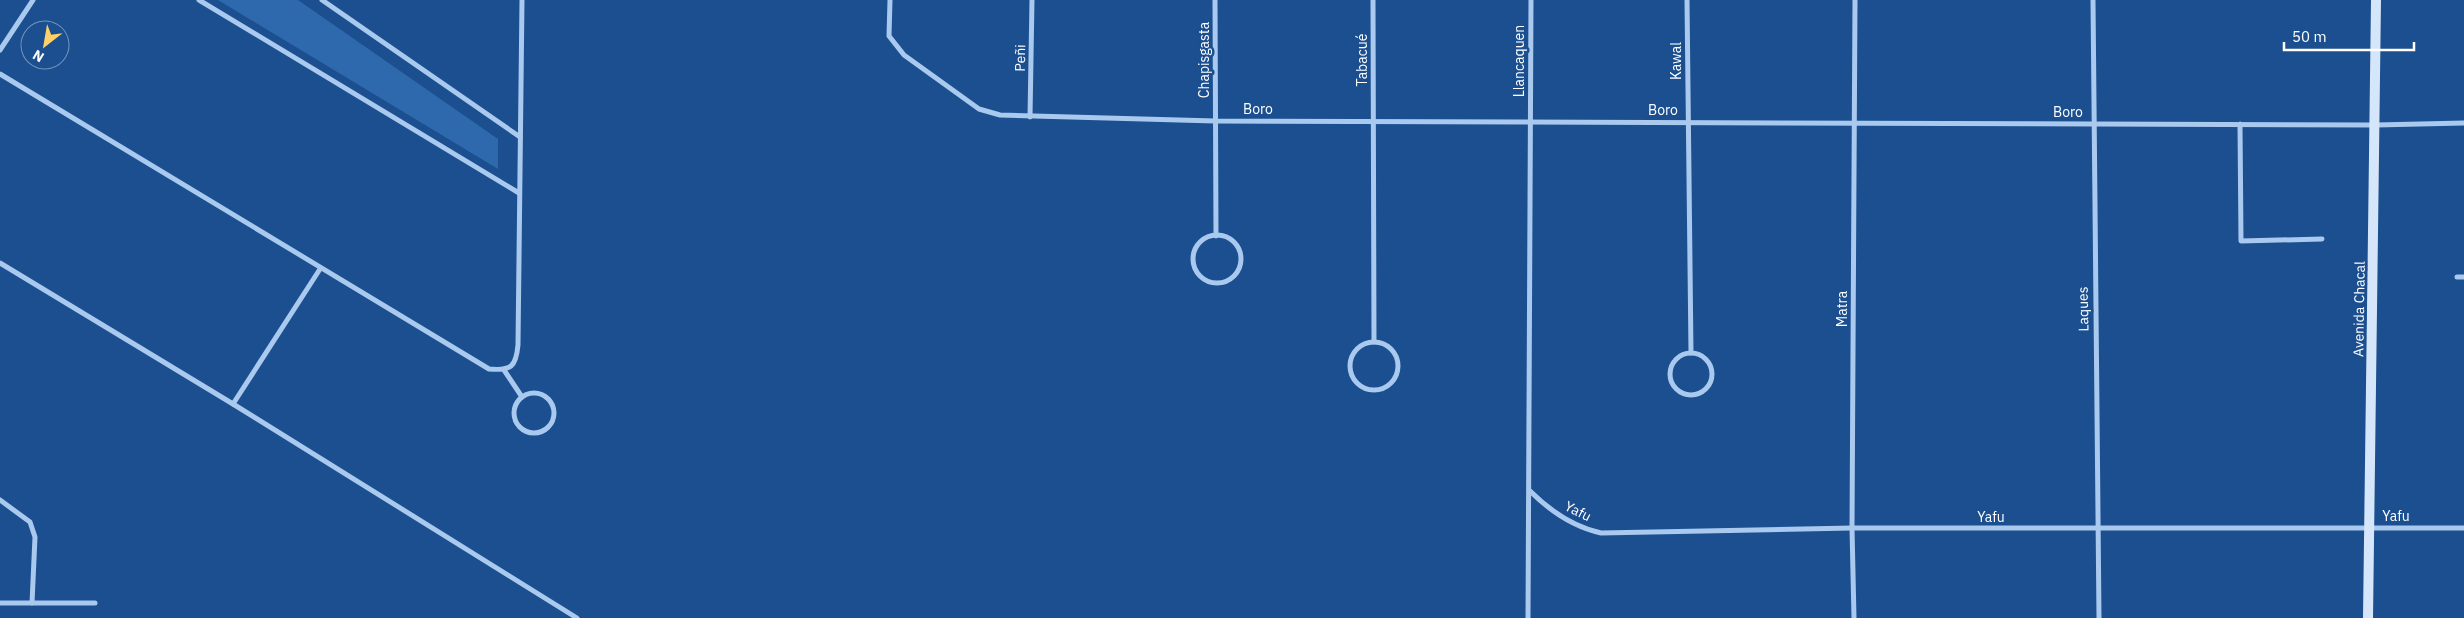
<svg xmlns="http://www.w3.org/2000/svg" width="2464" height="618" font-family="'IBM Plex Sans',sans-serif">
<style>
.green{fill:#2e69ad}
.lines{fill:none;stroke-linecap:round;stroke-linejoin:round}
.street{stroke:#a9c9ee;stroke-width:5}
.secondary{stroke:#d6e6fa;stroke-width:10}
.labels{text-anchor:middle;dominant-baseline:central;stroke-width:5;stroke-linejoin:round;paint-order:stroke}
.street-label{font-size:14px;fill:#fff;stroke:#1b4f8f}
</style>
<rect width="100%" height="100%" fill="#1b4f8f"/>
<path class="green" d="M218,0H298L498,139V169Z"/>
<g class="lines">
<g class="street">
<path d="M199,0L519,193"/>
<path d="M322,0L520,137"/>
<path d="M890,0L889,36L904,55L979,109L1000,115L1215,121L2376,125L2464,123"/>
<path d="M1215,0L1216,236"/>
<path d="M1373,0L1374,342"/>
<path d="M1687,0L1691,353"/>
<path d="M2093,0L2099,618"/>
<path d="M0,50L33,0"/>
<path d="M0,74L489,369C511,371 516,367 518,345L522,0"/>
<path d="M1030,117L1032,0"/>
<path d="M2240,124L2241,241L2322,239"/>
<circle cx="1217" cy="259" r="24"/>
<path d="M0,263L233,404L577,618"/>
<path d="M2457,277H2464"/>
<circle cx="1374" cy="366" r="24"/>
<circle cx="1691" cy="374" r="21"/>
<path d="M504,370L522,397"/>
<circle cx="534" cy="413" r="20"/>
<path d="M233,404L320,269"/>
<path d="M1530,491C1550,511 1574,527 1601,533L1852,528H2464"/>
<path d="M0,500L30,522L35,537L32,603"/>
<path d="M0,603H95"/>
<path d="M1528,618L1531,0"/>
<path d="M1854,618L1852,528L1855,0"/>
</g>
<path class="secondary" d="M2368,618L2376,0"/>
</g>
<g class="labels">
<g class="street-label">
<text transform="translate(1020 58) rotate(-89)">Peñi</text>
<text transform="translate(1204 60) rotate(-90)">Chapisgasta</text>
<text transform="translate(1362 60) rotate(-90)">Tabacué</text>
<text transform="translate(1519 61) rotate(-90)">Llancaquen</text>
<text transform="translate(1676 61) rotate(-90)">Kawal</text>
<text x="1258" y="109">Boro</text>
<text x="1663" y="110">Boro</text>
<text x="2068" y="112">Boro</text>
<text transform="translate(1842 309) rotate(-90)">Matra</text>
<text transform="translate(2083 309) rotate(-91)">Laques</text>
<text transform="translate(2359 309) rotate(-89)">Avenida Chacal</text>
<text transform="translate(1578 511) rotate(27)">Yafu</text>
<text x="2396" y="516">Yafu</text>
<text x="1991" y="517">Yafu</text>
</g>
</g>
<g transform="translate(45 45) rotate(211)"><circle r="24" fill="#1b4f8f" stroke="#7695bc"/>
<path d="M0-4L9 19L0 12L-9 19Z" fill="#ffd166"/>
<text y="-8" font-size="14" font-weight="bold" text-anchor="middle" fill="#ffffff">N</text>
</g>
<path d="M2284 42v8h130v-8" fill="none" stroke="#ffffff" stroke-width="2.5"/>
<text x="2292" y="42" font-size="15" fill="#ffffff" stroke="#1b4f8f" stroke-width="4" paint-order="stroke">50 m</text>
</svg>
